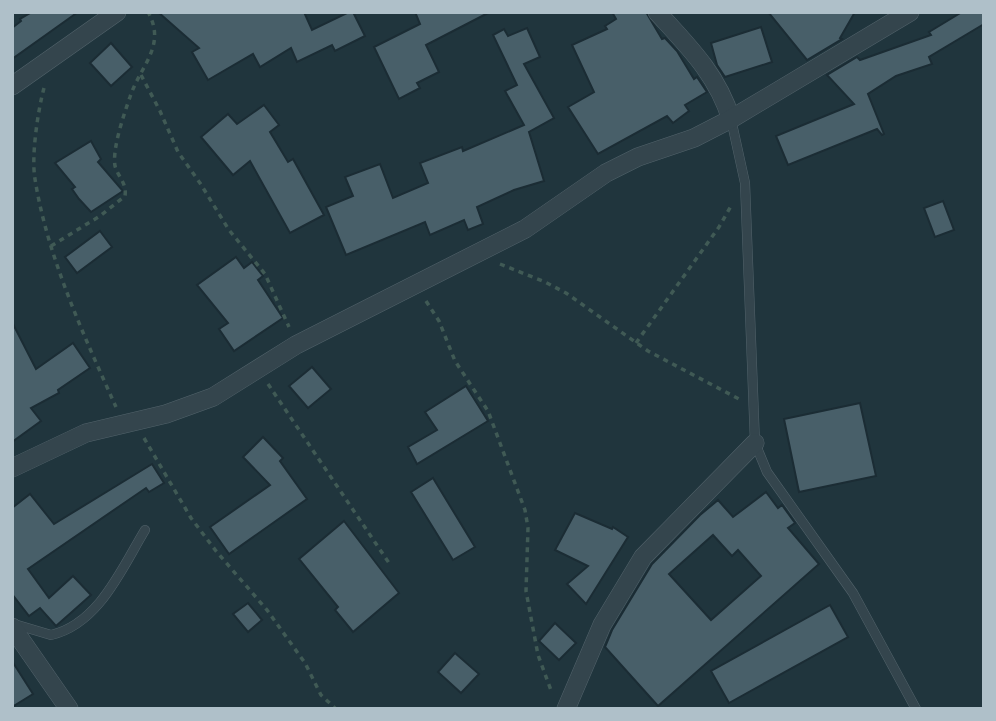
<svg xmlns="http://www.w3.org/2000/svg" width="996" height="721" font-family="Quicksand,sans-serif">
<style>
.building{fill:#485f69;stroke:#1b2c34;stroke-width:2;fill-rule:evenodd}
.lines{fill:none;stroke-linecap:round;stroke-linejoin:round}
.service-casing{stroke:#52636b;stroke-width:10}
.minor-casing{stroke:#52636b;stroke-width:19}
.path{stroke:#405a55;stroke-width:3.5;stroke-dasharray:5 5;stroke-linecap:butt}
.service{stroke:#34454d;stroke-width:9}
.minor{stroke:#34454d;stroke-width:18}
</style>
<rect width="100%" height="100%" fill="#20353d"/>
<g class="building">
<path d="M32,12H78L12,59V28L21,21L20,19Z"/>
<path d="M158,12H304L312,30L349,12H353L365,36L335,51L332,45L297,62L291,48L260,67L253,54L208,80L192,52L199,48Z"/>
<path d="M415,12H490L426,45L439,72L417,83L420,88L399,99L374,47L420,24Z"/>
<path d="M612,12H646L662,39L665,38L677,51L694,79L697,77L707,92L685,105L689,111L673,123L667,116L598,154L568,107L594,92L572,45L607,29L605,26L616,19Z"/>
<path d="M768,12H855L840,38L842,39L807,60Z"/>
<path d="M962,12H984V24L929,57L932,64L896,76L868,94L884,134L882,135L877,129L788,165L776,136L854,104L827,75L857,57L860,60L931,35L929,32Z"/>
<path d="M761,27L772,62L725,77L717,65L711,43Z"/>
<path d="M527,28L540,57L524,64L554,118L529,132L544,181L514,190L477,207L483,224L468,230L464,220L430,235L425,222L346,255L326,207L353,196L345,177L380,164L393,198L428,183L420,163L462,147L463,151L524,125L505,91L517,85L493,35L504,29L508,36Z"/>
<path d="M111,43L132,67L111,86L90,63Z"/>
<path d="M264,105L279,125L270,132L288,162L293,159L324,215L290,233L250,161L233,175L201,137L228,114L237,124Z"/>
<path d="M91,141L101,159L98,162L123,191L91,212L79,199L72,189L75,187L55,163Z"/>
<path d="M943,201L954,230L935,237L924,208Z"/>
<path d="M100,231L112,247L77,273L65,257Z"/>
<path d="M236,257L244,268L252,262L263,276L258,280L283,318L234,351L219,329L228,323L197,285Z"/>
<path d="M12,322L36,369L73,343L90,368L58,390L59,393L31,408L41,421L12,442Z"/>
<path d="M312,367L331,389L308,408L289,386Z"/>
<path d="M466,386L488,421L417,464L408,447L437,430L425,412Z"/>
<path d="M860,403L876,476L799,492L784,419Z"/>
<path d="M263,437L283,458L280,461L307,499L229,554L210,527L270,485L243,457Z"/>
<path d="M152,464L164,483L149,492L146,488L28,569L49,598L73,576L91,595L56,626L40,608L29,616L12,594V508L30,494L54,524Z"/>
<path d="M433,478L475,547L453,560L411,492Z"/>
<path d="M766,492L778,508L782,505L795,523L788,528L819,564L658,706L605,647L612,630L652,564L700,515L718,500L733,517ZM713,535L732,556L738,550L761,576L711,620L669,574Z"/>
<path d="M575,513L612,529L613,527L628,537L586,604L567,584L588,566L555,550Z"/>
<path d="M344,521L399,593L353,632L335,610L338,607L299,559Z"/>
<path d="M248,603L262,620L248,632L233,614Z"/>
<path d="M830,605L848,637L729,703L711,671Z"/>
<path d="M555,623L576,643L559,660L539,641Z"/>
<path d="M455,653L479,674L461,693L438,672Z"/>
<path d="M12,661L33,694L12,707Z"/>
</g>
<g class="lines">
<g class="service-casing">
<g id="service">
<path d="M731,119L745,183L755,443L767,472L853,593L916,709"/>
<path d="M14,624L51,635C99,624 122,568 145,530"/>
</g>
</g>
<g class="minor-casing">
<g id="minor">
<path d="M657,12C688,46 717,74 731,119"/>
<path d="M12,86L117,12"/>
<path d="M12,468L86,433L166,414L213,397L296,345L525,229L606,173L638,157L694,138L731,119L910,12"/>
<path d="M12,627L69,709"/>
<path d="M566,709L602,625L643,557L755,443"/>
</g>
</g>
<g class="path">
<path d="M141,75L160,111L178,152L200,183L229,230L265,274L289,327"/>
<path d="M44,88C38,110 31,156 35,179C47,256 84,336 116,407"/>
<path d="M51,246L100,216L125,196C127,183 118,177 115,166C112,149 124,114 130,97C140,66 167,46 148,12"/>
<path d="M500,264L545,282L566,293L648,351L739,399"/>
<path d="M426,301L439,321L455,361L488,411L525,510L528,528L526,591L538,655L552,693"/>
<path d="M636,343L719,227L731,206"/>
<path d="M268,384L389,563"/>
<path d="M144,438L191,518L216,551L267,610L305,663L321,695L336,709"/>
</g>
<use href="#service" class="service"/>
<use href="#minor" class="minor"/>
</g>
<rect width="996" height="721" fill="none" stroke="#afc0c9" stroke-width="28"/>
</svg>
